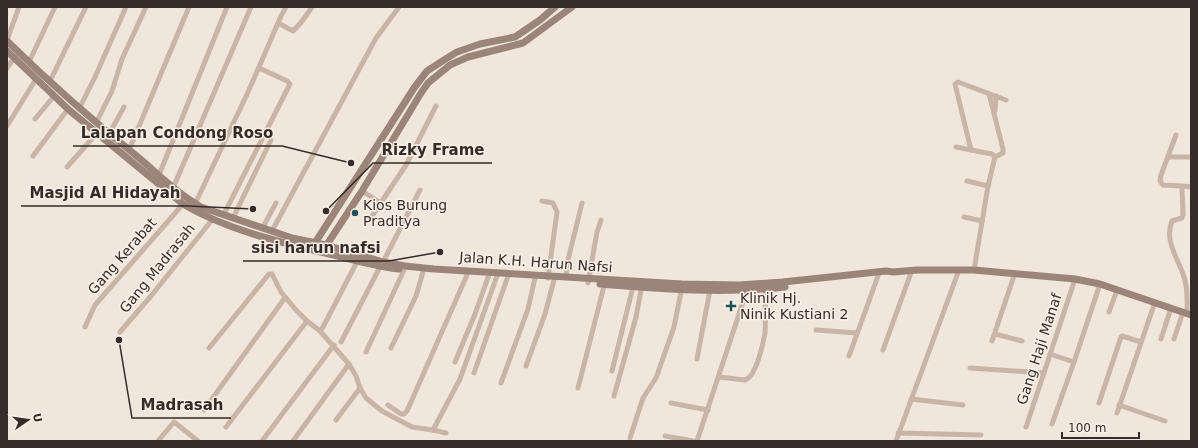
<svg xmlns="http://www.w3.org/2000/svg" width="1198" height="448" font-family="'DejaVu Sans',sans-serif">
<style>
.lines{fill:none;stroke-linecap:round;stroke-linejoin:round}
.street{stroke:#c8b5a7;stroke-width:5}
.secondary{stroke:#9b8479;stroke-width:7}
.poi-dot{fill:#1f5254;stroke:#f8f0e7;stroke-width:1.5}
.labels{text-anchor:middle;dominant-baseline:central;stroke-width:3;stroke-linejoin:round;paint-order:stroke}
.poi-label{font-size:14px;fill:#352b27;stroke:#f8f0e7;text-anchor:start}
.street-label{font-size:14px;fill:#352b27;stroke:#f8f0e7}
.leader{fill:none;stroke:#352b27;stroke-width:1.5}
.callout-dot{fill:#352b27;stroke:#f8f0e7;stroke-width:1.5}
.callout-label{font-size:15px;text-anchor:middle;font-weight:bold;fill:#352b27;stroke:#f8f0e7;stroke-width:3;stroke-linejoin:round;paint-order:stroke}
</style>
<rect width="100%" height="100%" fill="#f0e6db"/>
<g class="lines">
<g class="street">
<path d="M278,23L293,31C301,24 306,16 312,7"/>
<path d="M7,40L19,7"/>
<path d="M29,62L55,7"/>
<path d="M7,68L14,58"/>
<path d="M50,81L86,7"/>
<path d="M989,94L1003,149V153L995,157"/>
<path d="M79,109L95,77L126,7"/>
<path d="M995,111L996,96"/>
<path d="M35,119L54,96"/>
<path d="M96,123L112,91L122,59L146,7"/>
<path d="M7,126L36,79"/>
<path d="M109,134L124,107"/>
<path d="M1176,135L1161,175L1160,181L1163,185L1182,186L1183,215L1182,218L1172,221C1163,242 1181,262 1185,281C1188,292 1187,302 1187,313"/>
<path d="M956,147L971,150"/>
<path d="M129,150L189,7"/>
<path d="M33,156L68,109"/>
<path d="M1168,157H1191"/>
<path d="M67,167L97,133"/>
<path d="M159,175L227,7"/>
<path d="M967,181L988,186"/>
<path d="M1182,186L1191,187"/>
<path d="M173,188L251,7"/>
<path d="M362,191L381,203"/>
<path d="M542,201L553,203L557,212L548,278"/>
<path d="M195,204L249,90L281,16L286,7"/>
<path d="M224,214L290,84L287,81L259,68"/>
<path d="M964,217L982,221"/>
<path d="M233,218L271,140"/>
<path d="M370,219L406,165L436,106"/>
<path d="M263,227L276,203"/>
<path d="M272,231L376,38L399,7"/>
<path d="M383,262L420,190"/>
<path d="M974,270L988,186L995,157L992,154L971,150L955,84L958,82L1006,100"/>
<path d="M566,277L567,264L582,203"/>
<path d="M588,283L597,232L601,220"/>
<path d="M1109,312L1117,290"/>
<path d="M85,327L95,305L183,204"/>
<path d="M816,330L857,333"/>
<path d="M320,331L323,327L359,258"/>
<path d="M120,332L151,296L212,220"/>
<path d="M995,334L1022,341"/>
<path d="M1161,339L1171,308"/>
<path d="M1174,339L1183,312"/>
<path d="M992,341L1015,273"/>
<path d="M341,342L380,267"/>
<path d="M209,348L269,274H272L281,292L296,310L307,321L320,331L349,364L356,376L360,388L366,398L382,411L412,427L433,430L446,433"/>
<path d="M391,348L416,296L423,272"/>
<path d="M883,350L912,270"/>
<path d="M366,352L404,270"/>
<path d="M1050,354L1074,362"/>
<path d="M849,356L878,276"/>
<path d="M697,359L710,290"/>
<path d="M455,362L475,314L490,272"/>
<path d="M526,366L545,314L554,280"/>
<path d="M970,368L1044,373"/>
<path d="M612,371L633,287"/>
<path d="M474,373L508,276"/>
<path d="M719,377L745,380C756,377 763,344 765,333C766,318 765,303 765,289"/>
<path d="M501,383L528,309L535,278"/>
<path d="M578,388L605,282"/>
<path d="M614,396L636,317L642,285"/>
<path d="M911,399L963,405"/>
<path d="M671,403L708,410"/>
<path d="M1099,403L1121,337L1122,336L1141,342"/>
<path d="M388,405L401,414H404L407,411L467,275"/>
<path d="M1119,405L1165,421"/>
<path d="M204,410L284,299H286"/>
<path d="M1117,413L1155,302"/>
<path d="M336,420L360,388"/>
<path d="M1052,424L1074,362L1100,284"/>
<path d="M226,427L307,321"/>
<path d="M1026,427L1075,279"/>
<path d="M433,430L460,379L497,276"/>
<path d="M898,433L981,435"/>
<path d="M665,436L693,441"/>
<path d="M630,438L643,398L656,378L674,327L682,287"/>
<path d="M158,441L174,422L198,441"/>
<path d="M262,441L334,345"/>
<path d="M293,441L349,364"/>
<path d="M697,441L747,290"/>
<path d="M896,441L959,270"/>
</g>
<g class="secondary">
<path d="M7,41C49,82 93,121 139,158C159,175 178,194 201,207L292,238L326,245L383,262L405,266L434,269L682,284L739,285L783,282L886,271L893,272L917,270H974L1075,279L1100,284L1191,315"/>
<path d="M7,51L69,110L183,204C223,228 275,241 321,252C347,258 372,266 399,269"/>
<path d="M313,246L414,88L427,71L444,60L457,52L480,44L515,37L540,20L555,7"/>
<path d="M324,249L362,191L421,93L428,83L450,65L468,57L523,43L572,7"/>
<path d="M600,284C662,289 724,294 785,287"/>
</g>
</g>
<g class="poi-dot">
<circle cx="355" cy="213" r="4"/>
<path d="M729 300h4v4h4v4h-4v4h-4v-4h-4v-4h4z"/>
</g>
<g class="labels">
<g class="poi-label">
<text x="363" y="205">Kios Burung<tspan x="363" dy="16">Praditya</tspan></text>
<text x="740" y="298">Klinik Hj.<tspan x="740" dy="16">Ninik Kustiani 2</tspan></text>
</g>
<g class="street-label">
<text transform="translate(122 256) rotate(-49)">Gang Kerabat</text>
<text transform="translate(536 262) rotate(4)">Jalan K.H. Harun Nafsi</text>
<text transform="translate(157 268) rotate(-51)">Gang Madrasah</text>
<text transform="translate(1039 349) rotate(-72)">Gang Haji Manaf</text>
</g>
</g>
<path class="leader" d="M351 163L282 146H73M326 211L373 163H492M253 209L188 206H21M440 252L389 261H243M119 340L132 418H231"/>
<g class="callout-dot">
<circle cx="351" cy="163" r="4"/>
<circle cx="326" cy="211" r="4"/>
<circle cx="253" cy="209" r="4"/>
<circle cx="440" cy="252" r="4"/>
<circle cx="119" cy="340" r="4"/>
</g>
<g class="callout-label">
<text x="177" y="138">Lalapan Condong Roso</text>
<text x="433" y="155">Rizky Frame</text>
<text x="105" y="198">Masjid Al Hidayah</text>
<text x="316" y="253">sisi harun nafsi</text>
<text x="182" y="410">Madrasah</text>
</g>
<rect width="1198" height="448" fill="none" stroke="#352b27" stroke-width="16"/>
<g transform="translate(28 420) rotate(77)" stroke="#f8f0e7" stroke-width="3" paint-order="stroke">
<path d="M0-3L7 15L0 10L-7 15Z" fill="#352b27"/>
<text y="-6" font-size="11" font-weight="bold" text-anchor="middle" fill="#352b27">U</text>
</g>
<path d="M1062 432v6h77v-6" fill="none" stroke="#352b27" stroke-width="2"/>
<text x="1068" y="432" font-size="12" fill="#352b27" stroke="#f8f0e7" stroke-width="3" paint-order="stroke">100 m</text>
</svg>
